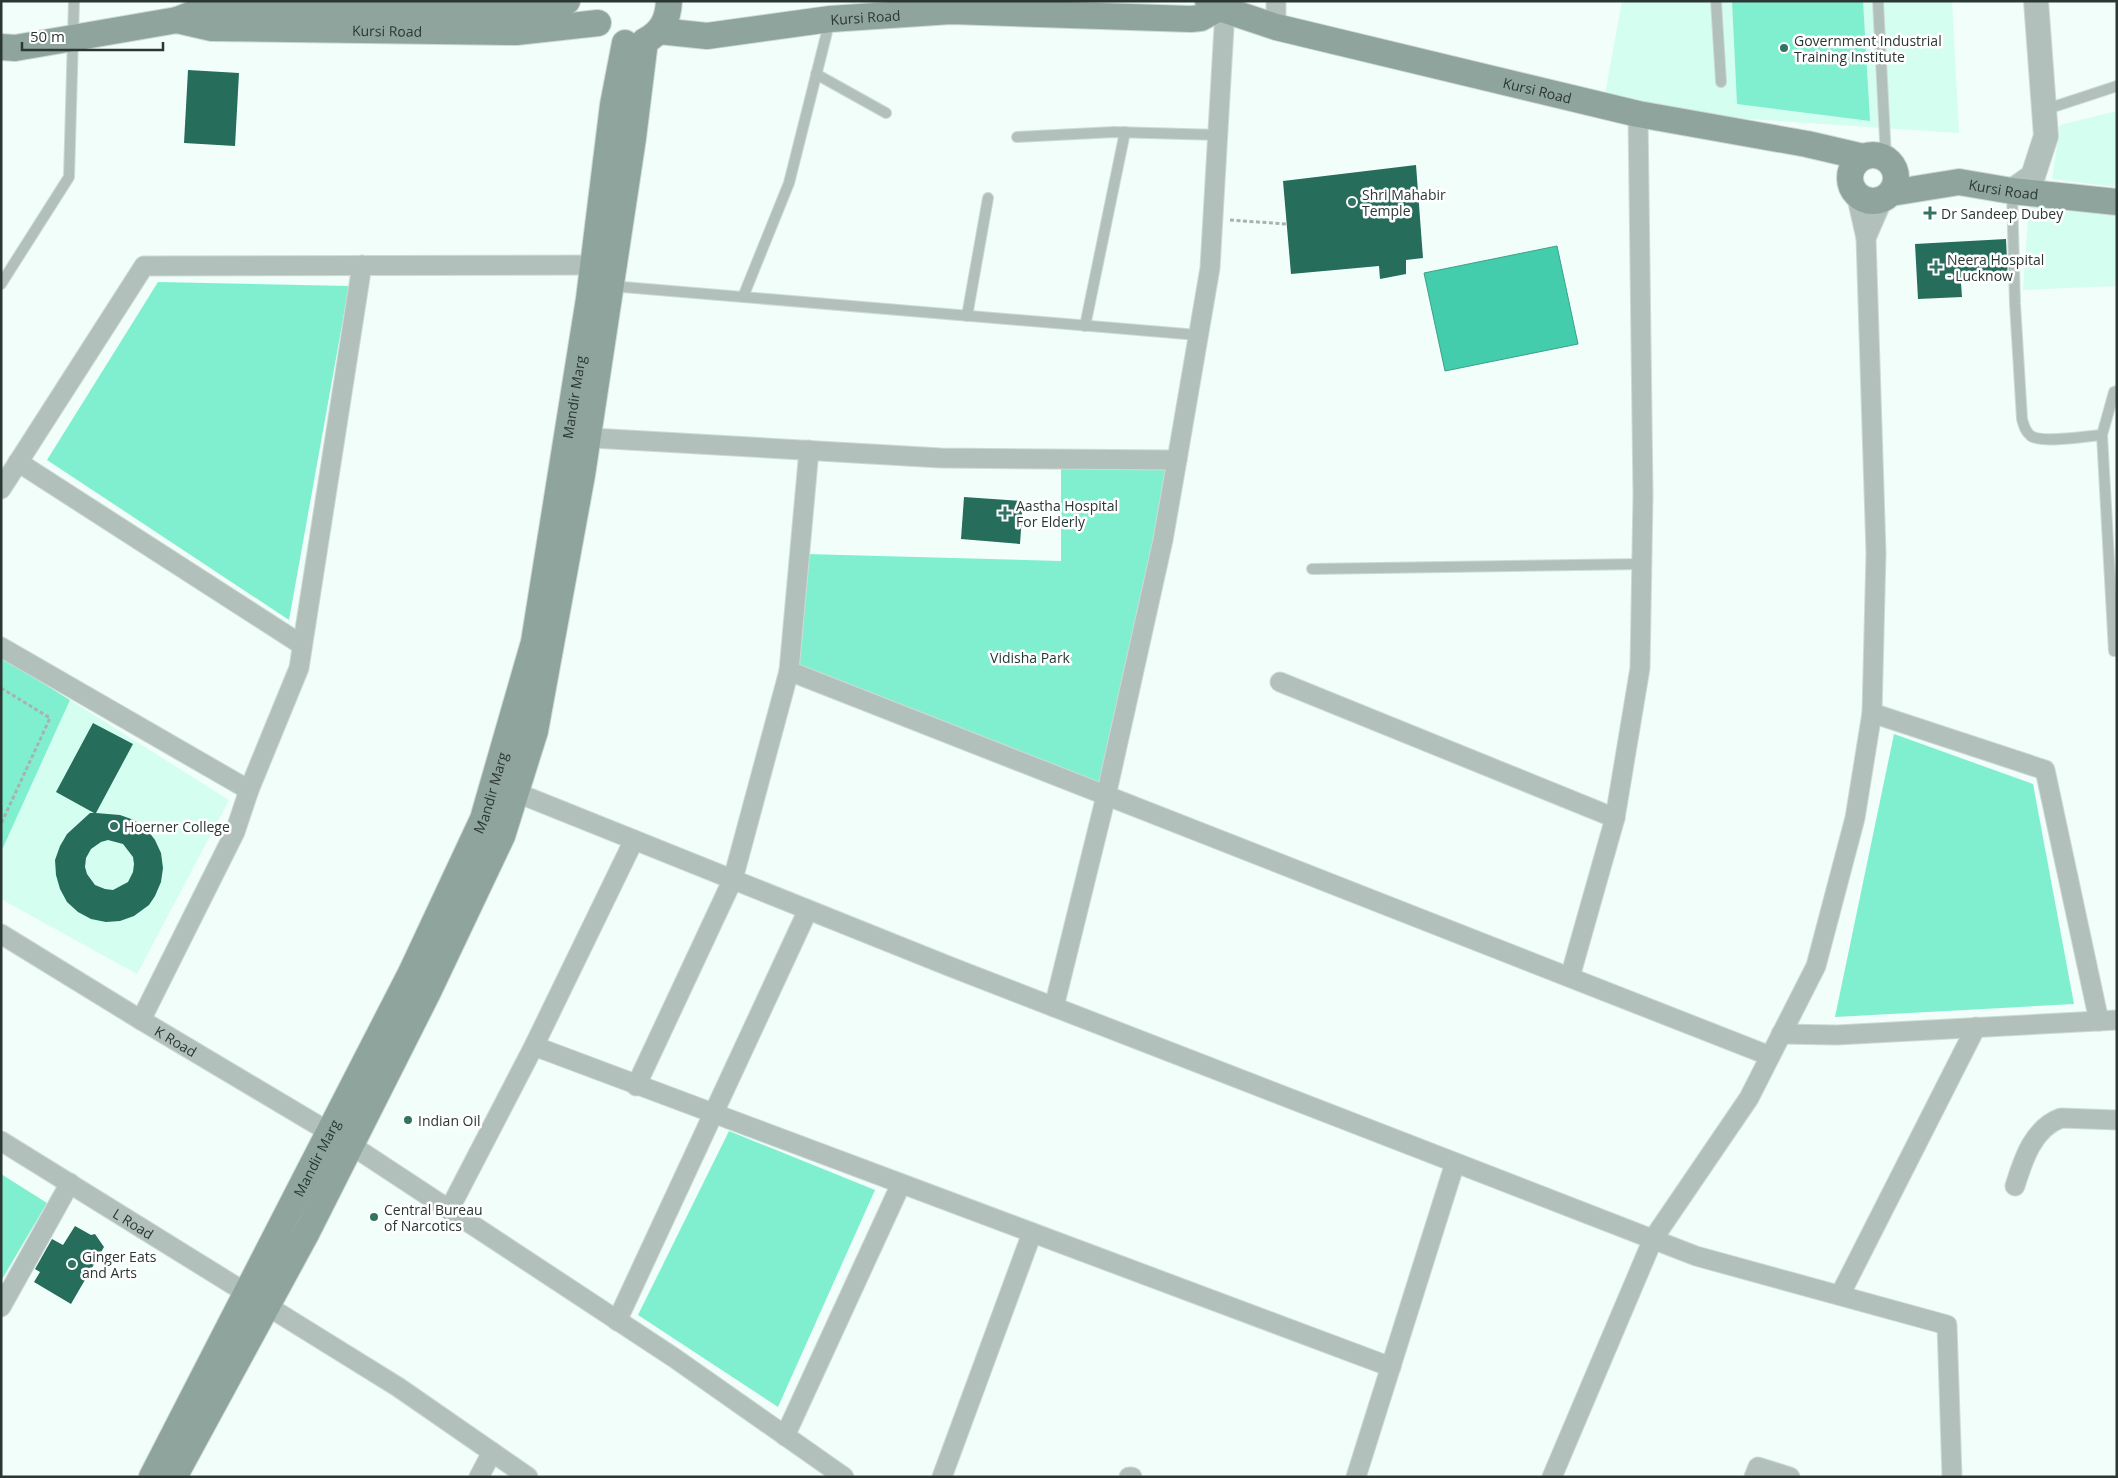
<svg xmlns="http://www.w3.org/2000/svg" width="2118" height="1478" font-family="'Open Sans',sans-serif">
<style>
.built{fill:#d4fef0}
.green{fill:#80efd0}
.water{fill:#44cdac;stroke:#3ca088}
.building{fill:#266d5b;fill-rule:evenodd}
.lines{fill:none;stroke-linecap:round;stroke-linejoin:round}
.service-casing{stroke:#cddad5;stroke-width:12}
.minor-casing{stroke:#cddad5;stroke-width:21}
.tertiary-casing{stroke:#cddad5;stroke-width:26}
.secondary-casing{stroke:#cddad5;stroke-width:28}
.path{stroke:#a6b3ae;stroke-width:3;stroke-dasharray:4 2.5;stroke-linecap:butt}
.service{stroke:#b2c0bb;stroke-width:10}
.minor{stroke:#b2c0bb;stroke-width:19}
.tertiary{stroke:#b2c0bb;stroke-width:24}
.secondary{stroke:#8fa49d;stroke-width:26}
.poi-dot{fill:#327362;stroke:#fff;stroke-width:2}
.labels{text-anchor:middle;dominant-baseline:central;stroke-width:5;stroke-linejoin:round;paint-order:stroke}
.street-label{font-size:14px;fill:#2a3733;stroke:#fff}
.poi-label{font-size:14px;fill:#2a3733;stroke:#fff;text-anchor:start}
.park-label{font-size:14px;fill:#1f352f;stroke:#fff}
</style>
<rect width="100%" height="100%" fill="#f1fef9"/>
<g class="built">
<path d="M1622,1H1952L1959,133L1703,116L1605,94Z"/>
<path d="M2117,111V187L2052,179L2060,125Z"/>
<path d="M2029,205L2117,213V286L2023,290Z"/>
<path d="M70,700L229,800L137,974L1,899V852Z"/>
</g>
<g class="green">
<path d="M1732,1H1863L1870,121L1737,104Z"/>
<path d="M158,282L349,286L289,620L47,460Z"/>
<path d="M1061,465L1169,466L1102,789L794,667L806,554L1061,561Z"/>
<path d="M1,657L70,700L1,852Z"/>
<path d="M1894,734L2033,784L2074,1004L1835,1017Z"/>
<path d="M729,1131L875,1190L778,1407L638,1315Z"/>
<path d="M1,1174L47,1203L1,1281Z"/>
</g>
<path class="water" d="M1557,246L1578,344L1445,371L1424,273Z"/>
<g class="building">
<path d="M188,70L239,73L235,146L184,143Z"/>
<path d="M1416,165L1423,258L1406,260V274L1380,279L1379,266L1291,274L1283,181Z"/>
<path d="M2006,239L2008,281L1961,283L1962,297L1918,299L1915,244Z"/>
<path d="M964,497L1023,501L1020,544L961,539Z"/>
<path d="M93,723L133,744L96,813L120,815L134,820L146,828L155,840L161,853L163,868L161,882L155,896L149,905L134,916L120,921L106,922L91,919L78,912L67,902L60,889L56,875L55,860L60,846L67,834L90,813H94L56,792ZM108,840L123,844L133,857L134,864L133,872L128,882L113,890L105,889L95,885L87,874L85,867L86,858L91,849L101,842Z"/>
<path d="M75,1226L91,1235L95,1234L104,1247L71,1304L34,1282L40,1272L35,1269L52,1239L63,1245Z"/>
</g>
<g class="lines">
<g class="service-casing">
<g id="service">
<path d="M1716,1L1721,82"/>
<path d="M1878,1L1886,159"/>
<path d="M816,74L886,113"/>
<path d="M2044,110L2117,86"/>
<path d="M1017,137L1114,132L1219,135"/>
<path d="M2012,192L2015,304L2022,419C2024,426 2025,431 2031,436C2043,444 2086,436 2102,435"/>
<path d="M1,284L69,177L74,1"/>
<path d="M611,286L1198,335"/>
<path d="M743,297L789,183L830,20"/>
<path d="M967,316L988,198"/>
<path d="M1085,326L1125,132"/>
<path d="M1312,569L1642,564"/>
<path d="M2114,651L2102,435L2114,392L2117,391"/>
</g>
</g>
<g class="minor-casing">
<g id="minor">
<path d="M1276,1V27"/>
<path d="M1866,238L1883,199"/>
<path d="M575,437L941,458L1177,460"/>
<path d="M18,462L302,645"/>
<path d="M1,489L144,266L605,265"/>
<path d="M1,647L249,790"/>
<path d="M789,671L1770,1056"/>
<path d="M1280,682L1615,818"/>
<path d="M1872,713L2045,770L2099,1021"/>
<path d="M505,788L951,967L1696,1256L1947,1325L1952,1477"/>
<path id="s1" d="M1,934L141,1020L351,1145L673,1357L844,1477"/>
<path d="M1570,977L1615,818L1640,668L1643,495L1638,114"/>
<path d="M1054,1007L1106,796L1163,540L1177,460L1210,268L1225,10"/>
<path d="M141,1020L235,832L249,790L299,668L362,265"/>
<path d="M1781,1034L1837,1035L2117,1020"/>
<path d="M534,1046L1391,1367"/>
<path d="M636,1086L733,879L789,671L809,450"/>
<path id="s2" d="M1,1141L398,1387L528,1477"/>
<path d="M2015,1186C2023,1160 2033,1128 2061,1118L2117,1120"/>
<path d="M449,1210L534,1046L634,840"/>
<path d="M1840,1295L1976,1027"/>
<path d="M1,1307L70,1183"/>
<path d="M617,1321L808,910"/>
<path d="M785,1436L901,1184"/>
<path d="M479,1477L492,1452"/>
<path d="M942,1477L1032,1233"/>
<path d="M1129,1477H1132"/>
<path d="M1356,1477L1455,1163"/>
<path d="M1552,1477L1653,1239L1749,1098L1816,966L1855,818L1872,713L1876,553L1866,238L1856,194"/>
<path d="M1754,1477L1758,1467L1790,1477"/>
</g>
</g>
<g class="tertiary-casing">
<path id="tertiary" d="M2012,191L2033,176L2046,136L2036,1"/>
</g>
<g class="secondary-casing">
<g id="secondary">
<path id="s3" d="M1208,1L1219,8L1276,27L1638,114L1807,144L1863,157"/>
<path id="s4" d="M177,20L212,28L516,32L598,23"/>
<path id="s5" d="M659,31L707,36L830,19L951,11L1191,19L1201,18L1219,8"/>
<path d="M645,41C662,32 668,20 669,1"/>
<path d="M1,47L15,48L177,20L210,7L395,11L531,10L567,1"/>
<circle cx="1873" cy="178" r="23"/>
<path id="s6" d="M1891,193L1959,182L2012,191L2117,202"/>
<path id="s7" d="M152,1477L411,973L483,819L534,642L589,299L613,105L625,43"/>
<path d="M174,1477L307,1232L428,992L502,836L535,731L582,475L633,138L645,41"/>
</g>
</g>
<g class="path">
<path d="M1230,220L1286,224"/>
<path d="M1,688L50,718L1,824"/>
</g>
<use href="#service" class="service"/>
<use href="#minor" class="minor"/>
<use href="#tertiary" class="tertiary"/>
<use href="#secondary" class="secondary"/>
</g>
<g class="poi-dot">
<circle cx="1784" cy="48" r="5"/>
<circle cx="1352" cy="202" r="5"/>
<path d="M1927.5 205.5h5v5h5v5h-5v5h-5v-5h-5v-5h5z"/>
<path d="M1933.5 259.5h5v5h5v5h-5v5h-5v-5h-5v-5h5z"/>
<path d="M1002.5 505.5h5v5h5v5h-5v5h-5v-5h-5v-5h5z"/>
<circle cx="114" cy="826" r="5"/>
<circle cx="408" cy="1120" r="5"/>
<circle cx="374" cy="1217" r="5"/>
<circle cx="72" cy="1264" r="5"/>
</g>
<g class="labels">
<g class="street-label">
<text stroke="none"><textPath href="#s5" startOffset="208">Kursi Road</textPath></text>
<text stroke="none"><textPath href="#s4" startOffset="211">Kursi Road</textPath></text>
<text stroke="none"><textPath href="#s3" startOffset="342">Kursi Road</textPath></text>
<text stroke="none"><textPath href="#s6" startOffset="114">Kursi Road</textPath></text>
<text stroke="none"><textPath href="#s7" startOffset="1169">Mandir Marg</textPath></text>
<text stroke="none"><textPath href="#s7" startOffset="764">Mandir Marg</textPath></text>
<text stroke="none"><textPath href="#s1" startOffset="205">K Road</textPath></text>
<text stroke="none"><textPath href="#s7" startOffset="359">Mandir Marg</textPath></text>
<text stroke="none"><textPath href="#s2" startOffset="156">L Road</textPath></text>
</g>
<g class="poi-label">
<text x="1794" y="40">Government Industrial<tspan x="1794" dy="16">Training Institute</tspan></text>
<text x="1362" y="194">Shri Mahabir<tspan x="1362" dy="16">Temple</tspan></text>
<text x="1941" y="213">Dr Sandeep Dubey</text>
<text x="1947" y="259">Neera Hospital<tspan x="1947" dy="16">- Lucknow</tspan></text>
<text x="1016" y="505">Aastha Hospital<tspan x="1016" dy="16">For Elderly</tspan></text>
<text x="124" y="826">Hoerner College</text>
<text x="418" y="1120">Indian Oil</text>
<text x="384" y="1209">Central Bureau<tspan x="384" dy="16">of Narcotics</tspan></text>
<text x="82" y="1256">Ginger Eats<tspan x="82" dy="16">and Arts</tspan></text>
</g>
<g class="park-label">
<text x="1030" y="657">Vidisha Park</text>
</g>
</g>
<rect width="2118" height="1478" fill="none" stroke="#2a3733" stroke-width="5"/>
<path d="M22 42v8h141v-8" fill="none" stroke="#2a3733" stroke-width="2.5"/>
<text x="30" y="42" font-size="15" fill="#2a3733" stroke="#ffffff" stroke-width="4" paint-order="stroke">50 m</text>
</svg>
